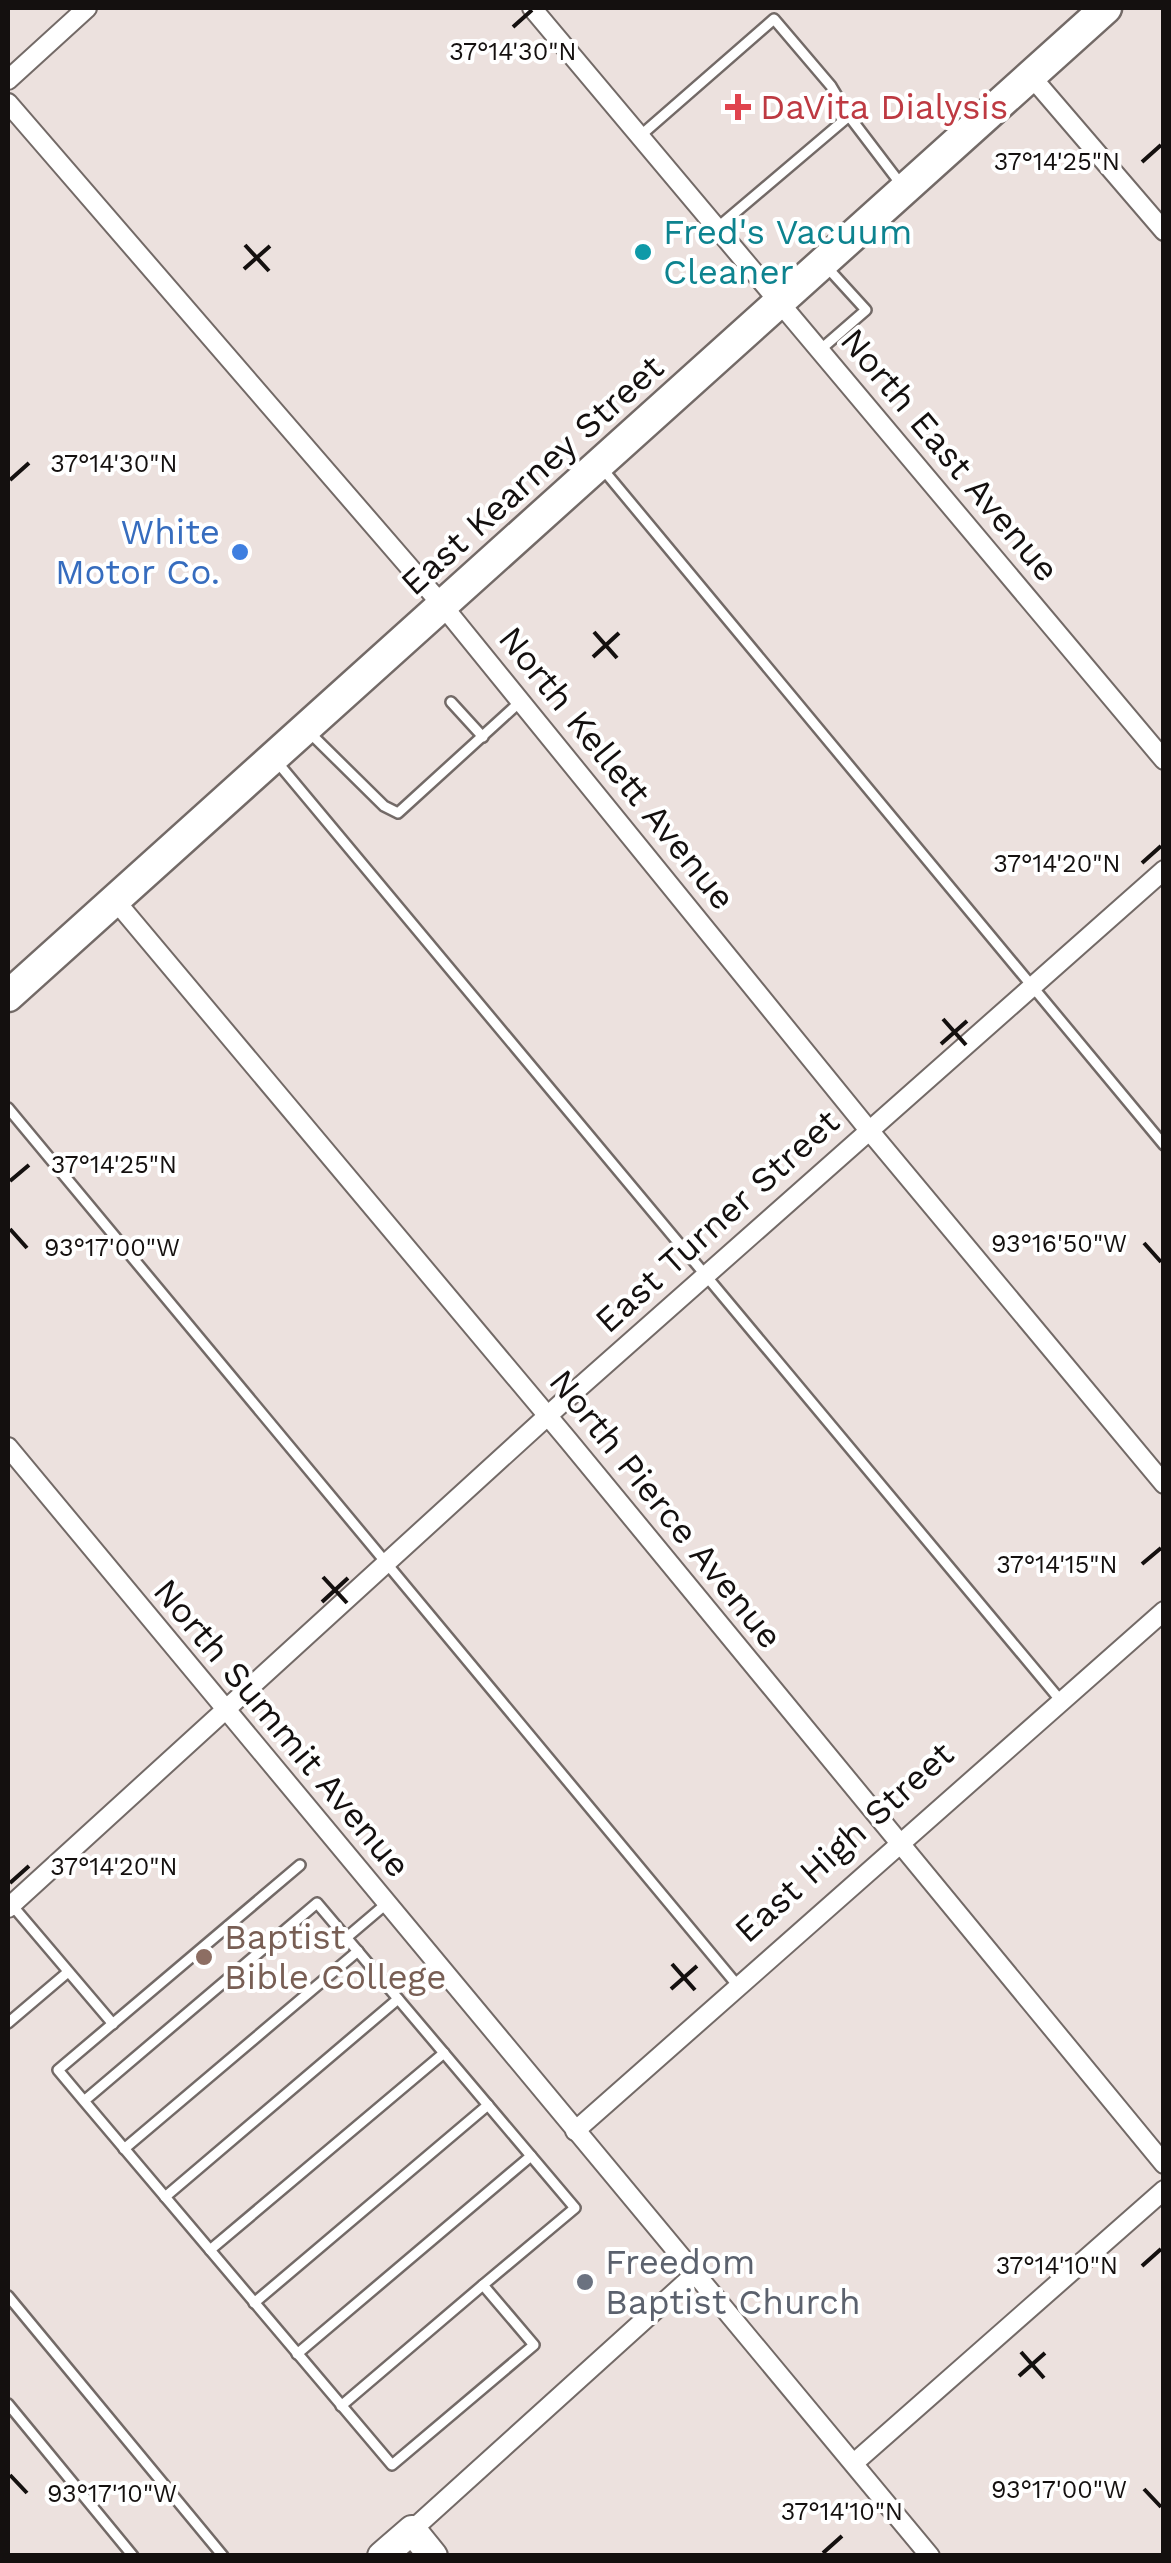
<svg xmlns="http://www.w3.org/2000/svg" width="1171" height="2563" font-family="'Work Sans',sans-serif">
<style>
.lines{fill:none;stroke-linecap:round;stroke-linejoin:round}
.lane-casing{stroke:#736a67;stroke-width:14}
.street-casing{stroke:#736a67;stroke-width:22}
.secondary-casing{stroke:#736a67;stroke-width:32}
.primary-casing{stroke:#736a67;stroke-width:35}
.lane{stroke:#fff;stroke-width:9}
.street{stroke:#fff;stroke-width:18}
.secondary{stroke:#fff;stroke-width:28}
.primary{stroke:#fff;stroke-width:30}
.ticks{fill:none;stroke:#14100f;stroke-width:4}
.health-dot{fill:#e0444e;stroke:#fff;stroke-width:4}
.culture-dot{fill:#0f9aa8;stroke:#fff;stroke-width:4}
.shop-dot{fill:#3f7fe0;stroke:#fff;stroke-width:4}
.education-dot{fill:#8d6e63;stroke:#fff;stroke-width:4}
.worship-dot{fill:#6b7280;stroke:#fff;stroke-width:4}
.labels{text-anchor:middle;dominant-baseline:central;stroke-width:8;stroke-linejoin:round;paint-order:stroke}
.health-label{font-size:35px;fill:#be3a42;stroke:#fff;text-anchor:start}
.culture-label{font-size:35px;fill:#0d838f;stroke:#fff;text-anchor:start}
.street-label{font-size:35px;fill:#14100f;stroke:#fff}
.shop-label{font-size:35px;fill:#366cbe;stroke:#fff;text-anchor:end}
.education-label{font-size:35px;fill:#785e54;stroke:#fff;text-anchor:start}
.worship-label{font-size:35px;fill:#5b616d;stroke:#fff;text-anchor:start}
.ticks-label{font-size:25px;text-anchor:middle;fill:#14100f;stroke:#fff;stroke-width:8;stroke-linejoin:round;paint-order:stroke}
</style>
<rect width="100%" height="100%" fill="#ece1de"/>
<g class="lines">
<g class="lane-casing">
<g id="lane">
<path d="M640,136L774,19L831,86L849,116"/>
<path d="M717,228L849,116L903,187"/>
<path d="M820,350L866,310L825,265"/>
<path d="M601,467L1164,1145"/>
<path d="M451,702L483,737"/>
<path d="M311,734L384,806L398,813L521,701"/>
<path d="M278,763L1061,1701"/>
<path d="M8,1108L738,1986"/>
<path d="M11,1904L113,2024"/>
<path d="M346,1938L386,1904"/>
<path d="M8,2023L68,1972"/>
<path d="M84,2101L392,2465L534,2345L483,2285L575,2208L317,1903L84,2101L58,2070L300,1865"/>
<path d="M124,2149L358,1951"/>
<path d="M165,2197L398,1999"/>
<path d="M210,2250L444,2053"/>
<path d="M8,2296L223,2556"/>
<path d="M254,2303L488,2105"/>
<path d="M297,2354L531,2156"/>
<path d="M8,2404L133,2556"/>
<path d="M341,2406L483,2285"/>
</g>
</g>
<g class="street-casing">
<g id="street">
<path d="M532,8L1164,760"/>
<path d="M1030,75L1164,231"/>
<path d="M8,80L87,8"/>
<path d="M8,103L443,606L868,1129L1164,1484"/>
<path d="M114,899L568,1440L1164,2164"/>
<path d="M8,1447L930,2556"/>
<path d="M8,1908L565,1400L1164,870"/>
<path d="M575,2131L1164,1611"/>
<path d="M854,2463L1164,2190"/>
<path d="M412,2530L694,2275"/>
</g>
</g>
<g class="secondary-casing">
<path id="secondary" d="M382,2556L412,2530L433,2556"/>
</g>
<g class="primary-casing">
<path id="primary" d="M8,996L1106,8"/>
</g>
<use href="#lane" class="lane"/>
<use href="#street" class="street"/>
<use href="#secondary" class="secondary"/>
<use href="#primary" class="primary"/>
</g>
<path class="ticks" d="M513,27L532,10M1142,162L1161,145M245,245L269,271M244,269L270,246M10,480L29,463M594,632L617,658M593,657L619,633M1142,863L1161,846M943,1019L966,1045M941,1044L967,1021M10,1181L29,1165M10,1229L27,1248M1144,1243L1161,1262M1142,1564L1161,1548M323,1577L347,1603M322,1602L348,1578M10,1883L29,1866M672,1964L695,1990M671,1989L697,1966M1142,2266L1161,2249M1021,2352L1044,2378M1019,2376L1045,2353M10,2475L27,2493M1144,2489L1161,2507M823,2553L842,2536"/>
<path class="health-dot" d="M733 92h10v10h10v10h-10v10h-10v-10h-10v-10h10z"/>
<circle class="culture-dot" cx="643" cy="252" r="10"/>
<circle class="shop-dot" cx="240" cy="552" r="10"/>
<circle class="education-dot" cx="204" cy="1957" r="10"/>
<circle class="worship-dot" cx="585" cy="2282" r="10"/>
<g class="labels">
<g class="health-label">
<text x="760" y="107">DaVita Dialysis</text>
</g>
<g class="culture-label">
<text x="663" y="232">Fred's Vacuum<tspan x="663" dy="40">Cleaner</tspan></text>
</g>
<g class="street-label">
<text transform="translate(950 455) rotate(50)">North East Avenue</text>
<text transform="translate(532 475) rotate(-42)">East Kearney Street</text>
<text transform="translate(617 768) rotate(51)">North Kellett Avenue</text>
<text transform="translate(717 1221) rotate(-42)">East Turner Street</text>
<text transform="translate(666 1509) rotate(51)">North Pierce Avenue</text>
<text transform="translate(282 1728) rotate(50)">North Summit Avenue</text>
<text transform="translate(844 1842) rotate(-42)">East High Street</text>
</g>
<g class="shop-label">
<text x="220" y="532">White<tspan x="220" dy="40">Motor Co.</tspan></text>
</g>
<g class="education-label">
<text x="224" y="1937">Baptist<tspan x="224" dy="40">Bible College</tspan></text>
</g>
<g class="worship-label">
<text x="605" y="2262">Freedom<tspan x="605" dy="40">Baptist Church</tspan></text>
</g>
</g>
<g class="ticks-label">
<text x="513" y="60">37°14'30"N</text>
<text x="1057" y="170">37°14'25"N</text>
<text x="114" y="472">37°14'30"N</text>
<text x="1057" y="872">37°14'20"N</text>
<text x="114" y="1173">37°14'25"N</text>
<text x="1059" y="1252">93°16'50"W</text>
<text x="112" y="1256">93°17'00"W</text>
<text x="1057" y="1573">37°14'15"N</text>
<text x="114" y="1875">37°14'20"N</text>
<text x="1057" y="2274">37°14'10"N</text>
<text x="1059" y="2498">93°17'00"W</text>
<text x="112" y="2502">93°17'10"W</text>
<text x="842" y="2520">37°14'10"N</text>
</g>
<rect width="1171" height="2563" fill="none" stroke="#14100f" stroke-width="20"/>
</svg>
